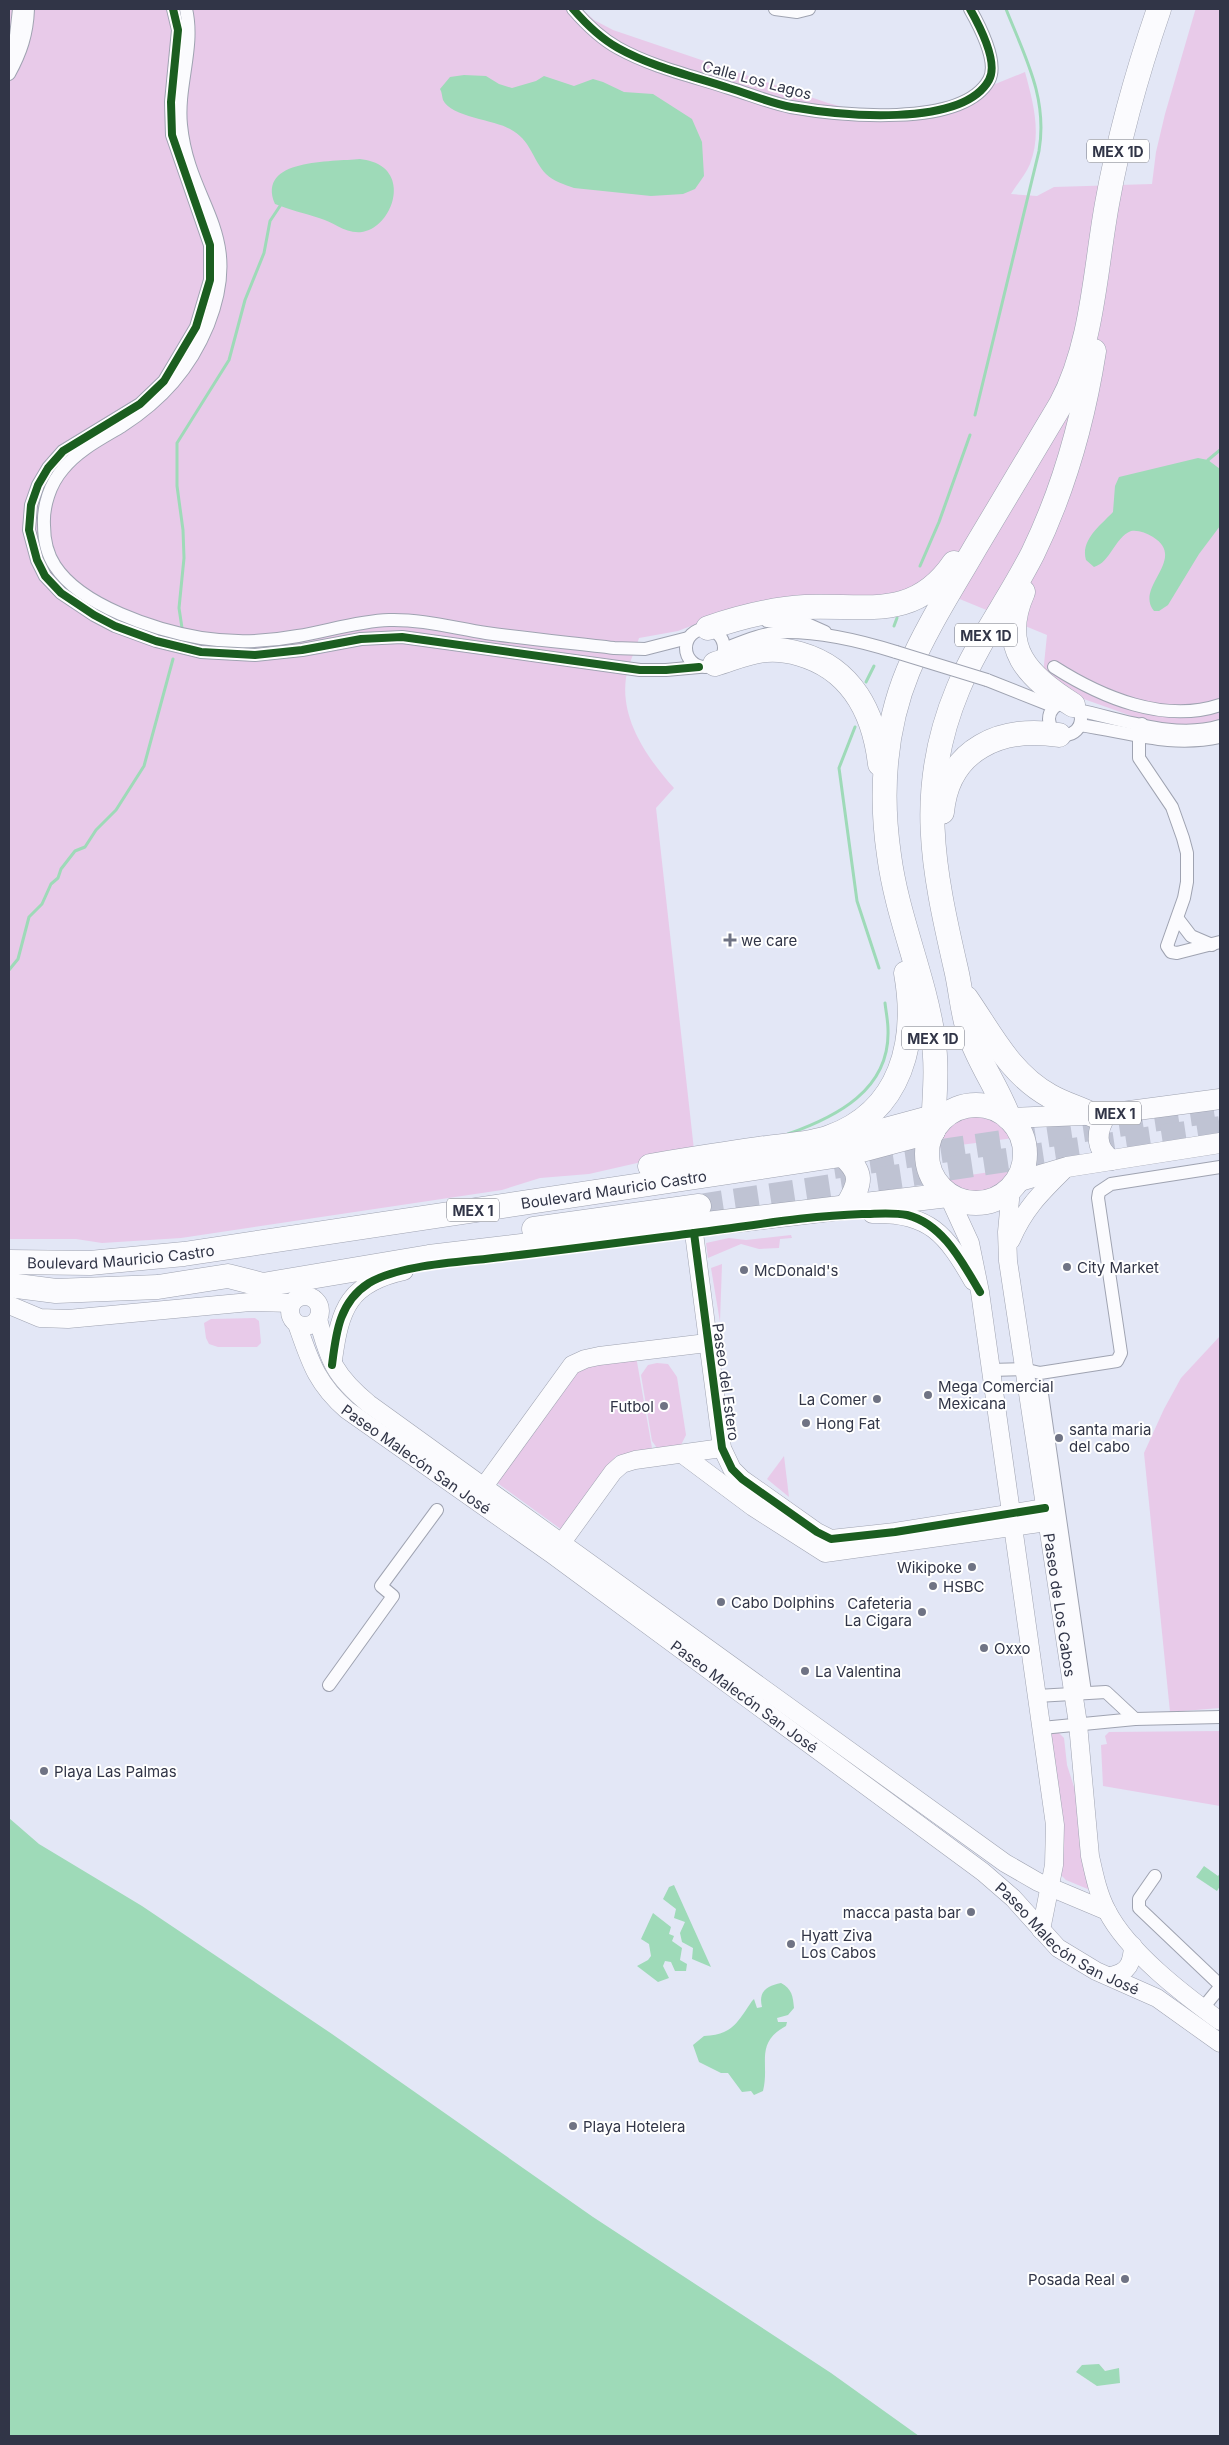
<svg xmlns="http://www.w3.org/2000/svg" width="1229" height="2445" font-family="Inter,sans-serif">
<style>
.green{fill:#e8cae9}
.water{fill:#9edab8}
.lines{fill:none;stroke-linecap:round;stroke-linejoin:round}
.stream{stroke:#9edab8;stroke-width:3}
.highway-tunnel{stroke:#bfc3d3;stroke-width:24;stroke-dasharray:24 12;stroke-linecap:butt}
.street-casing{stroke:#9fa3b1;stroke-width:14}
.secondary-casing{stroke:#9fa3b1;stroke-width:19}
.primary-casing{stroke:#9fa3b1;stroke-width:21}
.highway-casing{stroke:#9fa3b1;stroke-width:25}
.street{stroke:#fbfbfe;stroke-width:12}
.secondary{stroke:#fbfbfe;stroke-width:18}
.primary{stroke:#fbfbfe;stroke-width:20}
.highway{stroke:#fbfbfe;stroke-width:24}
.street-bridge-casing{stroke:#9fa3b1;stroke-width:14;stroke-linecap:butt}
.street-bridge{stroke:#fbfbfe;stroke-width:12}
.cycleway-casing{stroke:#fff;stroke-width:11}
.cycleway{stroke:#1b5e20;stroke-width:8}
.poi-dot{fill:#6f7384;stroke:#fff;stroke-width:2}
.labels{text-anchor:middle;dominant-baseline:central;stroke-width:4;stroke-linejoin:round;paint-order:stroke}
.shield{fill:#fff;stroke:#6f727e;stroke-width:1}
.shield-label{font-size:14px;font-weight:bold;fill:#313547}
.street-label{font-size:15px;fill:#313547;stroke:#fff}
.poi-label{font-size:15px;fill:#313547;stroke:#fff;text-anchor:start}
</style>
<rect width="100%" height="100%" fill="#e3e7f6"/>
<g class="green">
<path d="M9,9H582L594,20L613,30L828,103L854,110L882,111L946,104L1025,72C1033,102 1042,133 1030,164C1026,174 1017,184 1011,194L1037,196L1054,187L1152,184L1156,152L1165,114L1195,11L1196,9H1220V719L1194,727H1180L1137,718L1081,698L1043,674L1047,635L928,586L904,595L709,619L678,631L639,638C635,651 628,665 626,678C620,720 648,759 674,788L656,808L694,1150L589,1174L540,1178L502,1190L181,1238L102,1243L76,1239H9Z"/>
<path d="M973,1116L997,1121L1014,1138L937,1148C943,1130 954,1120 973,1116Z"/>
<path d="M1018,1168C1006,1203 964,1209 942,1179Z"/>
<path d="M791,1235L792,1238L780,1239L779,1248L759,1249L741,1244L708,1258L706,1243L729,1238L746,1240Z"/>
<path d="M722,1264L720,1322L711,1268Z"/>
<path d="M255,1318L259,1321L261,1343L257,1347H218L209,1344L206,1338L204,1323L211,1319Z"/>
<path d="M1220,1336V1708L1170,1712L1144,1453L1164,1409L1181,1378Z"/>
<path d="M636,1356L652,1448L616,1456L562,1530L496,1482L582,1365Z"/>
<path d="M657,1363L668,1364L677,1377L686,1435L681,1445L664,1449L657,1448L652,1441L641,1375L648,1365Z"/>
<path d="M784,1456L789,1497L767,1479Z"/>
<path d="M1056,1730L1064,1738L1067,1765L1076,1793L1090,1890L1066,1880L1061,1875L1063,1848L1048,1738L1052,1732Z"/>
<path d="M1220,1731V1806L1103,1786L1101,1745L1107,1744L1105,1736L1109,1732Z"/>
</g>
<g class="water">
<path d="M464,75L486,76L499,84L512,88L536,81L544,76L574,86L593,79L603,82L624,92L653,94L692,119L702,142L704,176L695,189L683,194L651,196L574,188C565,185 553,181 546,174C532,159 531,140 510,129C495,120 451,117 443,100C442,97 442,92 440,89L450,77Z"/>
<path d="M360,159C368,160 377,162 384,168C406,187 388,228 362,232C345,234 334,222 319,218C304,213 290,210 275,204C256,158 332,162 360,159Z"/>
<path d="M1198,458L1208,460L1220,469V526L1199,554L1168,605L1159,611H1154C1134,587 1188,559 1153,537C1146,533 1139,530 1131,531C1114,538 1111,562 1094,567L1086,560C1080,540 1101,525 1113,512L1115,486L1119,477Z"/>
<path d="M9,1818L39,1844L142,1906L332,2034L593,2217L831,2373L919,2436H9Z"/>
<path d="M1204,1866L1218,1876L1220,1873V1886L1217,1891L1196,1877Z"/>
<path d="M674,1885L711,1967L692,1959L693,1948L682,1942L680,1933L685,1922L674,1918L676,1909L663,1899L669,1887Z"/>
<path d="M653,1913L671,1927L669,1934L674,1936L672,1941L682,1948L680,1960L687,1964L686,1971H675L671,1962L665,1961L663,1966L669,1978L658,1982L637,1966L648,1960L651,1956L649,1944L641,1939Z"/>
<path d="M781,1983C792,1989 793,1996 794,2008L788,2015L777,2018L778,2022H787L786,2026C754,2043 770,2064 763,2091L754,2095L751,2091L742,2092L728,2073H721L699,2062L693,2045L704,2036C732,2035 737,2023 752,2001L754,1999L757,2008L762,2007C758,1991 767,1986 781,1983Z"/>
<path d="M1099,2364L1105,2371L1119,2368L1120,2383L1097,2386L1076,2372L1082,2365Z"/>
</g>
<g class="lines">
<g class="stream">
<path d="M975,415L1039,151C1048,98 1025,57 1006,9"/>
<path d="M1208,460L1220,450"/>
<path d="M920,566L939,522L970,435"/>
<path d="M894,626L897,618"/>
<path d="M182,628L179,608L184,558L183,530L177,486V443L229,360L245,300L264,253L270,221L280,206"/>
<path d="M866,682L874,666"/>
<path d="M855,727L839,768L857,901L879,968"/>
<path d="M9,970L18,959L29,917L42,904L51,884L58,878L61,869L75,851L85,847L96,830L116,810L144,766L173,659"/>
<path d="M788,1134C836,1117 890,1090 888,1030C888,1021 886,1012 885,1003"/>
</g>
<g class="highway-tunnel">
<path d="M834,1167L1220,1110"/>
<path d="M699,1206L1220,1128"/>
</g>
<g class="street-casing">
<g id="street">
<path d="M173,9L178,30L171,102L172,135L210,245V280L196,327L164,381L140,404L63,451L48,468L38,485L31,505L29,530L37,560L45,576L61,593L94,615L115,626L156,641L201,652L255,655L302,650L361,639L402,637L640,670H666L699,667"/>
<path d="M186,9C195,47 177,86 181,125C189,206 245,232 208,325C190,369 162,400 122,426C102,438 78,450 63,469C50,484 43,506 44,525C44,540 47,554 55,566C81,606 155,630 201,638C233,643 266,642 298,636C328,631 358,621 389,620C421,619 454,628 486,633C529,639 572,643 614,648L645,649L688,638"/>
<path d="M573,9C586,24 600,38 618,48C652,67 692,76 729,88C749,94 770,103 791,107C837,115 962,129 989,80C999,62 979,25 970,9"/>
<path d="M775,9L797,12L809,9"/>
<path d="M9,54L16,36L19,9"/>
<path d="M9,74C21,52 27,34 28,9"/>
<path d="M767,621L807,624L825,632"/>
<circle cx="705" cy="648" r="19"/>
<path d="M724,649C744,641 765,632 787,632C824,632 861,641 896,652"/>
<path d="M1054,667C1101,697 1164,724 1220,705"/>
<path d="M987,680L1050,705H1056"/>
<circle cx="1065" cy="719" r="16"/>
<path d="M1077,710C1123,719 1174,740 1220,726"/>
<path d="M1142,724L1139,736V758L1172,807L1183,838L1187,853V882L1184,898L1167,946L1171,952L1177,953L1220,942"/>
<path d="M1080,725C1129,732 1170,748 1220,737"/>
<path d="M1178,919L1191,936L1212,945"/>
<path d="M990,1370L1023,1369L1040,1373L1117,1361L1121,1353L1098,1198L1099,1192L1111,1184L1220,1167"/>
<path d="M1041,1387L1085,1692"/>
<path d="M329,1685L393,1596L381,1586L437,1510"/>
<path d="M1037,1696L1106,1692L1135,1719"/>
<path d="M1042,1728L1135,1719L1220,1717"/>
<path d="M1155,1876L1139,1899V1908L1220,1985"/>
<path d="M1203,2008L1220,1987"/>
</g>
</g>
<g class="secondary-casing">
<g id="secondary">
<path d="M839,1136L859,1134L933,1114"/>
<path id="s1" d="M1011,1189L1007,1232L1008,1261L1078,1724L1090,1856C1094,1874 1098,1894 1107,1911C1128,1952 1183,1994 1220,2021"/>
<path d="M948,1195L970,1243L980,1292L1055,1825L1054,1865L1041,1930"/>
<path d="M872,1214C929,1212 946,1234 973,1281"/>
<path d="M694,1233L722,1448L732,1469L742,1479L817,1532L831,1539L895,1532L1045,1508"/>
<path d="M1011,1240C1025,1207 1043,1191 1067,1167"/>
<circle cx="305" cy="1311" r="15"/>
<path d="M9,1305L40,1318L68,1319L250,1302L292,1303"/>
<path d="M318,1319C329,1361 335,1376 369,1404L1005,1863L1038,1882L1107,1911"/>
<path id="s2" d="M297,1324C310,1361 316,1383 347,1410L553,1555L983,1872L1013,1898L1058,1948L1096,1971L1157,1998L1220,2043"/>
<path d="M333,1360C340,1308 349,1283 404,1271"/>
<path d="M682,1454L753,1507L825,1553L1047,1522"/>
<path d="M477,1496L572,1365L585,1359L599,1356L707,1343"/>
<path d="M555,1552L613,1472L622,1464L635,1460L722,1448"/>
<path d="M1111,1976C1129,1972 1132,1963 1133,1946"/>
</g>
</g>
<g class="primary-casing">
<g id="primary">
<path d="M1107,1114C1096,1130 1094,1148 1112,1160"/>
<path d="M1009,1118L1107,1114L1220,1099"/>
<path d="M1017,1182L1067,1167L1220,1143"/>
</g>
</g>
<g class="highway-casing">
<g id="highway">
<path d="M1023,592C998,648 1028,677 1073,705"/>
<path d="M708,628C740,617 771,609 805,607C864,604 914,622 954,563"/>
<path d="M715,664C732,659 749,651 766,650C778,649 790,651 800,654C852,669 874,713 880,764"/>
<path d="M942,812C948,748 1002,726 1059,735"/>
<path d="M966,998C991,1034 1010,1074 1050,1096C1064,1104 1079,1108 1093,1115"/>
<circle cx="976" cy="1154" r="49"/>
<path d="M1009,1118C998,1088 979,1063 969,1033C962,1012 961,990 956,969C933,869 916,789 958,689C978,641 1010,599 1033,553C1064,489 1083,421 1094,351"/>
<path d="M933,1131C934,1099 938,1069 933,1037C924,976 897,917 889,855C880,794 884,729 908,671C926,628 952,588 975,548C1004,500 1032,452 1061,404C1093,344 1095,270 1107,204C1119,137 1137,73 1159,9"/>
<path d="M842,1154C864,1173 861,1183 847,1206"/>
<path d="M650,1166C686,1160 723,1154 759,1149C782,1145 809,1145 830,1137C902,1111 918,1041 906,973"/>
<path d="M534,1229L699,1206"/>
<path id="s3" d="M9,1262L90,1263L184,1254L847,1154L933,1131"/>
<path d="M9,1285L56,1291L158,1287L228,1276L263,1285L429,1257L948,1195"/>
</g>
</g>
<use href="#street" class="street"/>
<use href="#secondary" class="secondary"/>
<use href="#primary" class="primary"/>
<use href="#highway" class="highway"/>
<g class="street-bridge-casing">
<path id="street-bridge" d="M896,652L987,680"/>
</g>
<use href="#street-bridge" class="street-bridge"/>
<g class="cycleway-casing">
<g id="cycleway">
<path d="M173,9L178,30L171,102L172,135L210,245V280L196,327L164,381L140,404L63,451L48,468L38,485L31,505L29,530L37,560L45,576L61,593L94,615L115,626L156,641L201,652L255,655L302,650L361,639L402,637L640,670H666L699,667"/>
<path d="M573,9C586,24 600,38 618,48C652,67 692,76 729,88C749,94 770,103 791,107C837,115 962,129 989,80C999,62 979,25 970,9"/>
<path d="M694,1233L722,1448L732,1469L742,1479L817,1532L831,1539L895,1532L1045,1508"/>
<path d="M332,1365C336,1333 339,1302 369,1283C401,1264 465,1262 502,1257C563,1250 624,1242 686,1234C744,1227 803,1216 862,1214C876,1214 892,1212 907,1215C943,1224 962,1262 980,1292"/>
</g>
</g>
<use href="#cycleway" class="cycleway"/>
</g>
<g class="poi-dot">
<path d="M727.5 932.5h5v5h5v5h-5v5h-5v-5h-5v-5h5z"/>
<circle cx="1067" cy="1267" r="5"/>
<circle cx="744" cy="1270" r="5"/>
<circle cx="928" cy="1395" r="5"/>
<circle cx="877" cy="1399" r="5"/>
<circle cx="664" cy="1406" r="5"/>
<circle cx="806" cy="1423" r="5"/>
<circle cx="1059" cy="1438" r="5"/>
<circle cx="972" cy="1567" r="5"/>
<circle cx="933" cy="1586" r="5"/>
<circle cx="721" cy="1602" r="5"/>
<circle cx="922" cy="1612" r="5"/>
<circle cx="984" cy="1648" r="5"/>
<circle cx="805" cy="1671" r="5"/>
<circle cx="44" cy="1771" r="5"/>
<circle cx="971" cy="1912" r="5"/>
<circle cx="791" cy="1944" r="5"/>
<circle cx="573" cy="2126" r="5"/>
<circle cx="1125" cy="2279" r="5"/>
</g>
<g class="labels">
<g class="shield">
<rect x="1087" y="139.5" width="62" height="23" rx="4"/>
<rect x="955" y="623.5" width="62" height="23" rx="4"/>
<rect x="902" y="1026.5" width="62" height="23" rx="4"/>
<rect x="1089" y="1101.5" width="52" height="23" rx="4"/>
<rect x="447" y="1198.5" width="52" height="23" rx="4"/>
</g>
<g class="shield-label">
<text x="1118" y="151">MEX 1D</text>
<text x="986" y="635">MEX 1D</text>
<text x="933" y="1038">MEX 1D</text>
<text x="1115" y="1113">MEX 1</text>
<text x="473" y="1210">MEX 1</text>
</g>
<g class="street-label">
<text transform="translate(757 80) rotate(15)">Calle Los Lagos</text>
<text stroke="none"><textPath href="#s3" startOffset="610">Boulevard Mauricio Castro</textPath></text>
<text stroke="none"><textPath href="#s3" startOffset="112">Boulevard Mauricio Castro</textPath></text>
<text transform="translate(726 1382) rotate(82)">Paseo del Estero</text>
<text stroke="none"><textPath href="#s2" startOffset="186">Paseo Malecón San José</textPath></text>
<text stroke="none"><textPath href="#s1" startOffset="420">Paseo de Los Cabos</textPath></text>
<text stroke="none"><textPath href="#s2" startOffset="591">Paseo Malecón San José</textPath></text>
<text stroke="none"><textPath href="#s2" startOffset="996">Paseo Malecón San José</textPath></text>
</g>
<g class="poi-label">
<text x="741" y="940">we care</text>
<text x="1077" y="1267">City Market</text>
<text x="754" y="1270">McDonald's</text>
<text x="938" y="1386">Mega Comercial<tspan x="938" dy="17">Mexicana</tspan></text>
<text x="867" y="1399" text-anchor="end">La Comer</text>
<text x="654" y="1406" text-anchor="end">Futbol</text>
<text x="816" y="1423">Hong Fat</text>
<text x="1069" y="1429">santa maria<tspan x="1069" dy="17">del cabo</tspan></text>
<text x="962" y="1567" text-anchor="end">Wikipoke</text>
<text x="943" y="1586">HSBC</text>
<text x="731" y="1602">Cabo Dolphins</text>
<text x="912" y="1603" text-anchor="end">Cafeteria<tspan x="912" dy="17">La Cigara</tspan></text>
<text x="994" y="1648">Oxxo</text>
<text x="815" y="1671">La Valentina</text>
<text x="54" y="1771">Playa Las Palmas</text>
<text x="961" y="1912" text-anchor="end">macca pasta bar</text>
<text x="801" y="1935">Hyatt Ziva<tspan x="801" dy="17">Los Cabos</tspan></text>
<text x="583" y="2126">Playa Hotelera</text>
<text x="1115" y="2279" text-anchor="end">Posada Real</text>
</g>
</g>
<rect width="1229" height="2445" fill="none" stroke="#313547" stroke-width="20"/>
</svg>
